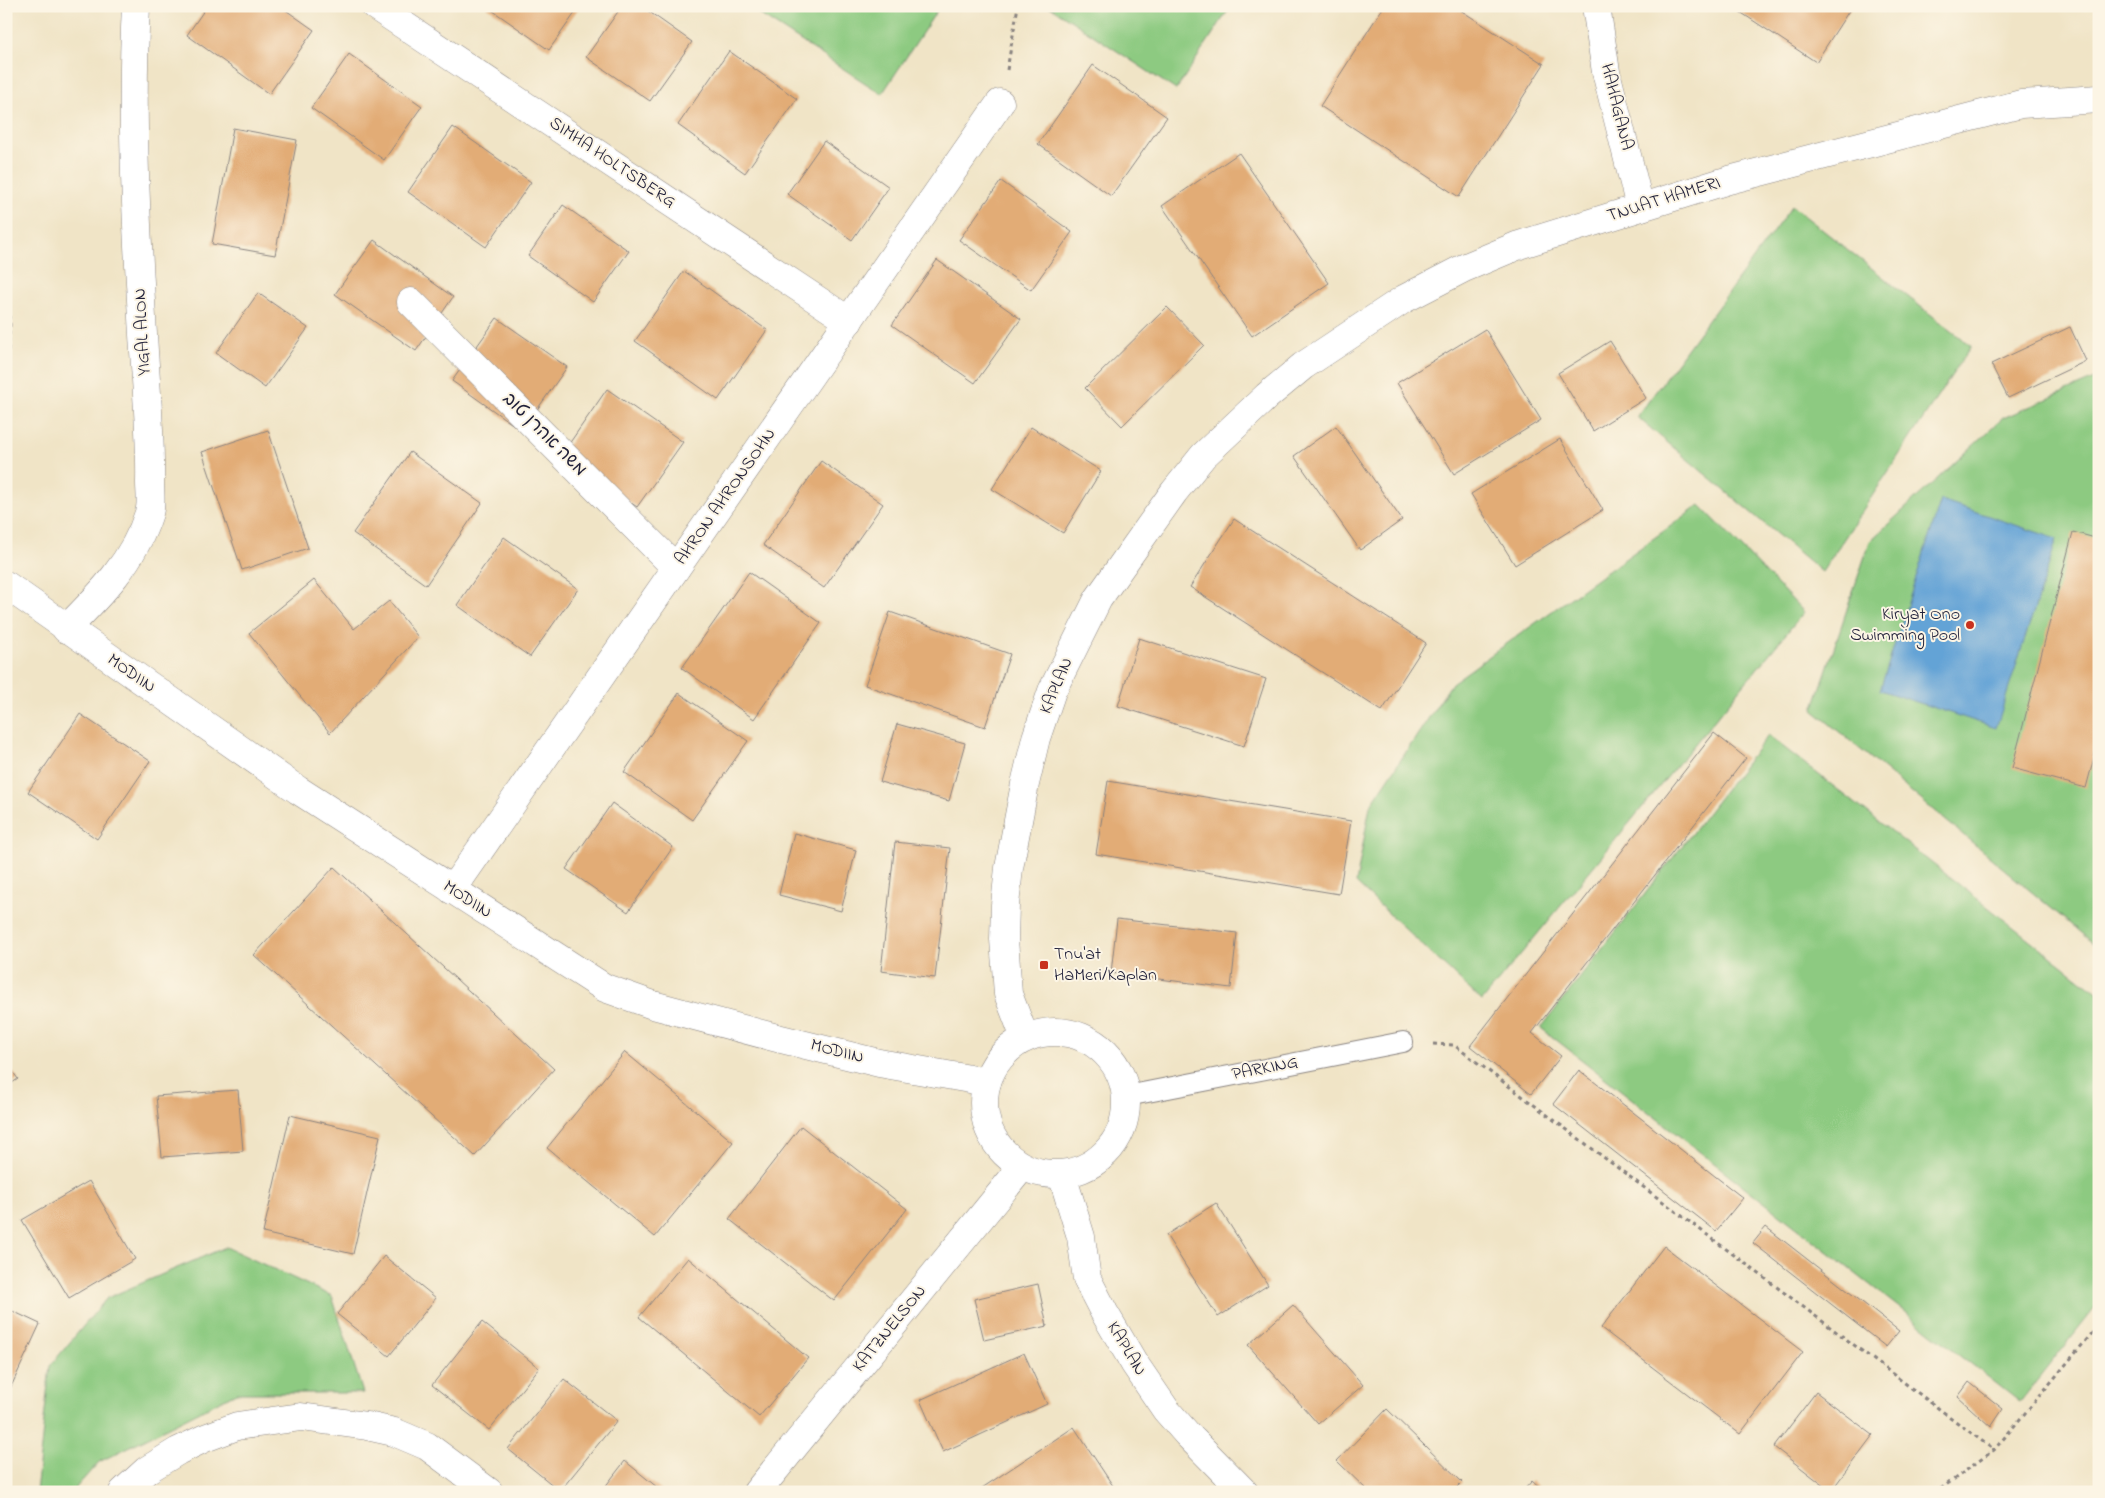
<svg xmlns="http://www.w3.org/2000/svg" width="2105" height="1498" font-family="'Indie Flower','Playpen Sans Hebrew',sans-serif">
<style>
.green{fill:#8dca81;stroke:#58765e}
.water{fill:#64a3d6;stroke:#436288}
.building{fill:#e2ac76}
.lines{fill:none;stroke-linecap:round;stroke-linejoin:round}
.lane-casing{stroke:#898380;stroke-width:22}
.street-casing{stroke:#898380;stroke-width:29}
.path{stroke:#898380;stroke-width:3;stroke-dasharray:4 4;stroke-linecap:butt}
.lane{stroke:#fff;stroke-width:20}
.street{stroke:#fff;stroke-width:28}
.poi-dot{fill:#c8321e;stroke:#fcf5e5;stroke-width:2}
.labels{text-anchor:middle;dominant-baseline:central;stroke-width:4;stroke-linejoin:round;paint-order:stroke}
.street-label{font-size:18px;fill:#22223b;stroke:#fcf5e5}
.poi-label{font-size:18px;fill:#22223b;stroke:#fcf5e5;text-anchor:end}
</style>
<rect width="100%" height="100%" fill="#fcf5e5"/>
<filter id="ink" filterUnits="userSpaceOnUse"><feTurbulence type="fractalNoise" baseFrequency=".02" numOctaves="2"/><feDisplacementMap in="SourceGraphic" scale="10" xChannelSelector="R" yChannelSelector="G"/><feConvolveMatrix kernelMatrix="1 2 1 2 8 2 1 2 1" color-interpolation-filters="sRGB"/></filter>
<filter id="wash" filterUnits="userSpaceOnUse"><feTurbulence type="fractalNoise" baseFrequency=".0096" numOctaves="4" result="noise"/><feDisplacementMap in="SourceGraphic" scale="20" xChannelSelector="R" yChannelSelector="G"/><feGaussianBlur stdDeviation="1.12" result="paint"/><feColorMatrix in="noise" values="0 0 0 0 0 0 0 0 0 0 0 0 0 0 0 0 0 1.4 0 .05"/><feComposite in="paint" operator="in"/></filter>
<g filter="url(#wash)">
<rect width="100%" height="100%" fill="#f0e4c6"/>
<g class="green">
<path d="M747,6H940L882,94Z"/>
<path d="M1049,6H1231L1176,90Z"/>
<path d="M1792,206L1971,346L1822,572L1637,417Z"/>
<path d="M2099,377V948L1813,710L1870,541L2003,418Z"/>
<path d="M1700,505L1804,612L1482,1001L1356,883L1370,806L1452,683Z"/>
<path d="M1768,735L2099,994V1302L2020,1402L1541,1028Z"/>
<path d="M226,1247L332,1296L363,1393H236L99,1462L72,1492H36L50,1366L107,1298Z"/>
</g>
<path class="water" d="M1941,500L2057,539L1996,728L1880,690Z"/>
<g id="blocks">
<g class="building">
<path d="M207,6H280L314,30L269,94L187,35Z"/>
<path d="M486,6H580L549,50Z"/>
<path d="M622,6H641L692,42L650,101L586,57Z"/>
<path d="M1384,6H1454L1544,64L1459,197L1320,106Z"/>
<path d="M1731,6H1852L1816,62Z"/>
<path d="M729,51L797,99L745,173L678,125Z"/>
<path d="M349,54L422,106L384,160L311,108Z"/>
<path d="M1093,65L1167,117L1111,196L1038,144Z"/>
<path d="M453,127L531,182L486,247L408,192Z"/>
<path d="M233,128L297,140L275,255L212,244Z"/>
<path d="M824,141L889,187L852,240L787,194Z"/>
<path d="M1239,153L1329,283L1252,336L1162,206Z"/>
<path d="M1001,181L1072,232L1031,290L959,240Z"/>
<path d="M563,205L629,251L593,302L528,256Z"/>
<path d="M374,240L453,297L416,351L335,294Z"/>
<path d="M937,260L1021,319L975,383L892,325Z"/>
<path d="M684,271L767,330L718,400L635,341Z"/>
<path d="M258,293L308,328L265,388L216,353Z"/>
<path d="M1167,307L1204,345L1122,426L1085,388Z"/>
<path d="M497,318L567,367L522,431L452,381Z"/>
<path d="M2070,327L2086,361L2008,398L1991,364Z"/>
<path d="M1485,329L1541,420L1454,474L1397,383Z"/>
<path d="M1610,341L1646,398L1593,431L1558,373Z"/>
<path d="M607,389L683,442L637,507L562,454Z"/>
<path d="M1336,426L1402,520L1360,550L1294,456Z"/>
<path d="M1031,427L1101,471L1063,533L992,489Z"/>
<path d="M268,430L308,548L242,570L202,452Z"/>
<path d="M1560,439L1603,510L1515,565L1471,494Z"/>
<path d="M410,452L482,503L426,585L353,533Z"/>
<path d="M821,461L883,504L824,588L763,545Z"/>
<path d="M1234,519L1426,643L1382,711L1190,587Z"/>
<path d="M2073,532L2099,539V739L2086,788L2012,768Z"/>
<path d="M504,537L578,589L530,657L457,605Z"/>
<path d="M749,572L821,623L754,719L682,668Z"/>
<path d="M314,580L354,629L389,601L418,637L330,733L249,633Z"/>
<path d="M890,612L1010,654L985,727L865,685Z"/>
<path d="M1139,638L1266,679L1244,746L1118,706Z"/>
<path d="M679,693L748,741L692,820L624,772Z"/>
<path d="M80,714L150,761L97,839L28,792Z"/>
<path d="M897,724L965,743L949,801L880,782Z"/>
<path d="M1714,733L1746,758L1532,1033L1561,1056L1531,1094L1470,1046Z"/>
<path d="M1108,781L1351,821L1339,894L1096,854Z"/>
<path d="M612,803L673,847L628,912L566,869Z"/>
<path d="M794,833L856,850L841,911L779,895Z"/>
<path d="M895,842L950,848L935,978L881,971Z"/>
<path d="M334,867L554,1069L475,1156L254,955Z"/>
<path d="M1117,919L1237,933L1231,988L1111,973Z"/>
<path d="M625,1052L733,1142L655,1237L547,1148Z"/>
<path d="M6,1062L18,1079L6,1087Z"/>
<path d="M1579,1070L1743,1198L1716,1231L1553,1104Z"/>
<path d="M238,1090L243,1151L162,1157L156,1096Z"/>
<path d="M290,1115L380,1136L353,1254L263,1233Z"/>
<path d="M801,1126L907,1209L834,1301L729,1219Z"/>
<path d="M89,1181L135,1259L69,1298L22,1220Z"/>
<path d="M1216,1203L1268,1285L1218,1317L1166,1235Z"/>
<path d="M1766,1227L1899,1331L1886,1347L1753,1243Z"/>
<path d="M1664,1246L1803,1352L1740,1434L1601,1328Z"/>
<path d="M384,1256L436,1298L389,1356L337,1314Z"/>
<path d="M688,1258L808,1358L759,1417L639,1317Z"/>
<path d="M1038,1284L1047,1326L984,1340L974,1299Z"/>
<path d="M1293,1305L1363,1385L1318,1424L1248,1345Z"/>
<path d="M6,1308L40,1324L10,1389L6,1387Z"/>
<path d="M482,1322L539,1368L489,1430L432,1385Z"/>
<path d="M1024,1353L1047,1404L943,1452L920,1400Z"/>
<path d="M564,1379L617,1421L560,1491L508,1449Z"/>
<path d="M1969,1382L2003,1409L1991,1427L1958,1397Z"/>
<path d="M1816,1392L1873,1435L1831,1491L1774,1447Z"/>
<path d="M1387,1409L1462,1482L1452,1492H1369L1337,1461Z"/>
<path d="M6,1417L11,1418L8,1460H6Z"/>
<path d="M1074,1427L1117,1492H976Z"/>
<path d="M625,1461L663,1492H601Z"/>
<path d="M1532,1481L1544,1492H1522Z"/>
</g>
</g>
</g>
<g filter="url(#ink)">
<use href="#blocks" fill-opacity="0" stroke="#898380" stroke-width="1"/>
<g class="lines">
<g class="lane-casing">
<path id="lane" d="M1127,1096L1403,1042"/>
</g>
<g class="street-casing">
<g id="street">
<path d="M375,6L849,321"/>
<path d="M1596,6L1606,72L1640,207"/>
<path d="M411,302L676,568"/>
<path d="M6,585L298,790L605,988L653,1005L777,1038L879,1063L987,1082"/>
<path d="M66,629C100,595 134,561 149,513C152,504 150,492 150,483C151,439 147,395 144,351C137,237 130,120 136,6"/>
<path d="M452,890L1000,103"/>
<circle cx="1055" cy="1103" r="71"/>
<path d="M1025,1038L1008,994L1004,939L1005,905L1009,868L1025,784L1036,738L1052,691L1098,599L1174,492L1203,456L1267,396L1303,366L1404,299L1464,268L1519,245L1729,180L2021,104L2099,99"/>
<path d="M1062,1175L1081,1237L1087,1279L1104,1312L1134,1363L1166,1410L1187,1434L1244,1492"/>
<path d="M123,1492L147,1470L178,1451L205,1438L237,1426L301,1417L367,1426L394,1432L427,1446L489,1492"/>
<path d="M757,1492L1022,1167"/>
</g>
</g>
<g class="path">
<path d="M1007,70L1018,6"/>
<path d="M6,283L10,325L6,374"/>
<path d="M1433,1044L1454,1045L1994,1450"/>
<path d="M1933,1492L1942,1488L1994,1450L2099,1325"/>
</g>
<use href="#lane" class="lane"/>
<use href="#street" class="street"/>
</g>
</g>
<g class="poi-dot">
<circle cx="1970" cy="625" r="5"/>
<rect x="1039" y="960" width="10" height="10" rx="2.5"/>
</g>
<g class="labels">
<g class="street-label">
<text transform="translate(1616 107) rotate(76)">HAHAGANA</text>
<text transform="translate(612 163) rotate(34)">SIMHA HOLTSBERG</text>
<text transform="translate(1664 200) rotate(-17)">TNUAT HAMERI</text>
<text transform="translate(143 332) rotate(-93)">YIGAL ALON</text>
<text transform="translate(544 435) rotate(45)">משה אהרן טוב</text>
<text transform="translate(726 497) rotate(-55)">AHRON AHRONSOHN</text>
<text transform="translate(131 674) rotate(35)">MODIIN</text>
<text transform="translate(1057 686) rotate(-67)">KAPLAN</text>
<text transform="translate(467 900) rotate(33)">MODIIN</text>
<text transform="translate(837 1052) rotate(14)">MODIIN</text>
<text transform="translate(1265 1069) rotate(-11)">PARKING</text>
<text transform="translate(890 1329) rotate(-51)">KATZNELSON</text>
<text transform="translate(1126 1349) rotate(59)">KAPLAN</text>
</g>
<g class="poi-label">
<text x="1960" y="615">Kiryat Ono<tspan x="1960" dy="21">Swimming Pool</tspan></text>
<text x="1054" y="955" text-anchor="start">Tnu'at<tspan x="1054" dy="21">HaMeri/Kaplan</tspan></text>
</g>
</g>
<rect width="2105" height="1498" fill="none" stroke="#fcf5e5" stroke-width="25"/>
</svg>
